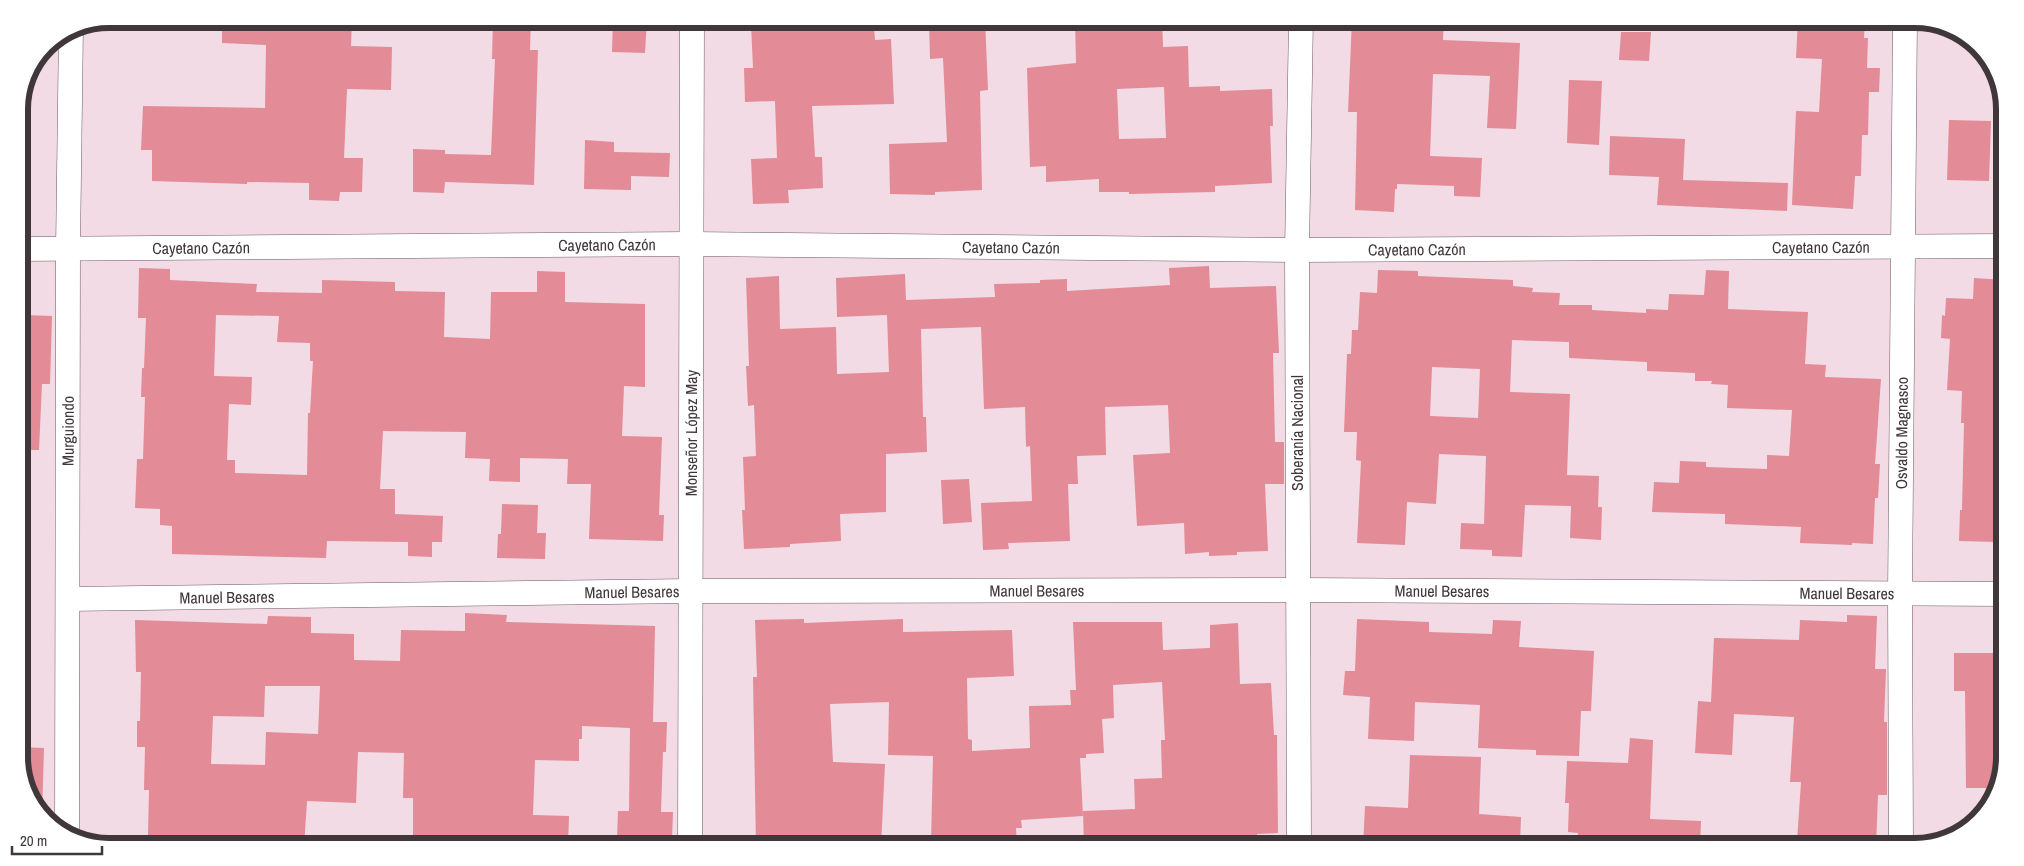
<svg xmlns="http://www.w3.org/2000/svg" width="2024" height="866" font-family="'Archivo Narrow',sans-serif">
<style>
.building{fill:#e38b97;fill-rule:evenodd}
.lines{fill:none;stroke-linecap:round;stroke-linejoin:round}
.street-casing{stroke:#6d5962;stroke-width:25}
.street{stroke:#fff;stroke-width:24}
.labels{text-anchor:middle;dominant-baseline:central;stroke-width:4;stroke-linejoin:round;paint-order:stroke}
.street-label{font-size:16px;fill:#40373b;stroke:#fff}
.rim{fill:none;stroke:#40373b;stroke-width:6}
</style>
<rect width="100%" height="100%" fill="#f2dbe5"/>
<g class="building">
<path d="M285,19H352L351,46L392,47L391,90L347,89L344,158H363L362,192H340L339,201L309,200V183L247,182V184L152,181V150H141L143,106L265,108L266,45L222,43V20L285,21Z"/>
<path d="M493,19H531L530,50H538L534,185L445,182L444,193L413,192V149L445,150V154L491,155L495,59H492Z"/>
<path d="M613,19H647L645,53L612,52Z"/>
<path d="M985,19L988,90L980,91L982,190L935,192V195L890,194L889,144L947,142L943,58L930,59L929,20Z"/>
<path d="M1075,19H1162L1163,47L1188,46L1189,87L1220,86V91L1272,89L1273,126H1270L1272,183L1215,186V192L1129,194V192H1099V179L1046,182V166L1030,167L1027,68L1076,63ZM1164,87L1166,138L1119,139L1117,89Z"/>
<path d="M1352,19H1444L1443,40L1520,43L1516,129L1487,128L1490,76L1433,74L1430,156L1482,158L1480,197L1454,196V186L1397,184V189H1395L1394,212L1355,210L1357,112H1348Z"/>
<path d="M1798,19L1865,21L1864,38H1868L1867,68H1880L1879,92H1869L1868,135H1862L1861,176H1855L1853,209L1792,205L1796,111L1819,112L1822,59L1796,58Z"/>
<path d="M790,22V31L874,27L875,40L891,39L894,104L812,106L815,157H822L823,188L788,190L789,203L753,204L751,159L777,158L775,101L745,102L744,68H753L751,24Z"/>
<path d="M1621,32H1651L1649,61L1619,60Z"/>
<path d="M1569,80L1602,81L1599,145L1567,143Z"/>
<path d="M1949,120L1991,121L1989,181L1947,180Z"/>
<path d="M1610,136L1685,139L1683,180L1788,183L1787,211L1657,205L1659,177L1609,175Z"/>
<path d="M585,140L614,142V152L670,153L669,177L631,176V190L584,189Z"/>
<path d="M1209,266L1210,288L1276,286L1279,353H1273L1275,442H1284V484H1265L1268,551L1237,552V555L1209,556V552L1185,554L1184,523L1137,526L1133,455L1170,453L1168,405L1105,407L1106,455L1077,456L1078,484H1068L1070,541L1008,543L1009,549L983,550L981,503L1032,501L1030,446L1026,447L1025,407L984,409L981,327L921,329L923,417H926L927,452L886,454V512L840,514L841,541L790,544V547L744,549L742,510H745L743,457L756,456L754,405L748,406L746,366H749L746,278L779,276L780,329L836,327L837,374L889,372L887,315L837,317L836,278L905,274L906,300L995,297L994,284L1040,283V280L1067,279V291L1170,285L1169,268Z"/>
<path d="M139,268L170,269V280L257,284L256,292L322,293V280L395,282V291L445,292L444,337L490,339L491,292H537V271L565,272V302L645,304V387L624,386L622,436L662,437L659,515H664L663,541L589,539L591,484H567L568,459L520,458V482L489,481L490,459L465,458L466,432L383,431L380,489H395V514L443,516L442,542H432V557L408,556V542L327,541L326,558L172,554V526L160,525V509L135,508L137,459H143L145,397H141L142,368H144L146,318H138ZM216,315L279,316L277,342L310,343V361H313L310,413H308L307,475L235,473V460H227L229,404L251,405L252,377L214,376Z"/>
<path d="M1378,270L1418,271V276L1513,280V286L1533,288L1532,292L1560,293L1559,305H1592V310L1646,313V309L1668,310L1669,294L1704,295L1706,270L1729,271L1728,309L1808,312L1805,364L1826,365L1825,377L1881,379L1875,464H1880L1878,498H1875L1873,544L1852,543V545L1800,543L1801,527L1725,524V514L1652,512L1654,482L1679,483L1680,461L1706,462V467L1767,469V455L1789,456L1792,410L1727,408L1728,385L1711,384L1712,381H1695V373L1647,371V362L1569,358V342L1512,340L1510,392L1570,394L1567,475L1599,476L1598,507H1602L1601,540L1570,538L1571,506L1525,505L1522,557L1492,556V550L1460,549L1461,523L1484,524L1486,456L1439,454L1436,504L1407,502L1405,545L1357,543L1361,461L1356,460L1357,432H1344L1347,354H1351L1352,330H1358L1360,292L1377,293ZM1432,367L1480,369L1478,418L1430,416Z"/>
<path d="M1974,278L2005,280V448H2004L2002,502H2000L1998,542L1959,541L1960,510H1962L1964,423H1961L1962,391L1947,390L1950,339L1941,338L1942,315L1945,316L1946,298L1973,299Z"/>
<path d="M25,315L52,316L50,384H42L39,450H19V364H24Z"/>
<path d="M969,479L972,522L943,524L941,480Z"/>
<path d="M502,504L538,505L537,533H546L545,559L497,558L498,534H501Z"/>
<path d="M465,613L507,615L506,622L655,626L653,722H667L666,752H663L661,812H673L672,840L617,839L618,811H629L630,728L582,726V739H579V761L535,760L533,815L569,816L568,847H413V798H403L404,753L358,752L356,803L307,801L304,847H152V835H148L149,790H144L145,747H137V721H140L141,672H136L135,620L267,624L268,616L311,617V633L354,634V660L400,661L401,630L465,631ZM265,686H320L318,734L266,732L265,765L211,764L213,716L264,717Z"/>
<path d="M1847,615L1877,616L1875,669H1886L1884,722H1887V795H1878L1876,847H1848V843L1797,841L1801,782H1790L1794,717L1734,714L1732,755L1695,753L1698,701L1711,702L1714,638L1799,640L1800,620L1847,622Z"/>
<path d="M804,619V623L903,619V632L1012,630L1014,676L967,678L968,739L972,740V751L1030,748L1029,706L1071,705L1070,690H1076L1073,622H1162L1163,650L1210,648V625L1238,623L1240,684L1271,683L1274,735H1277L1278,833L1257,834L1258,847H1191V843L1084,847L1083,811L1135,809L1134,779L1162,778L1161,740H1165L1162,682L1113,685L1114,718L1102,719L1104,753L1086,754V758H1080L1083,816L1021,820L1022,828H1016L1017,846L946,847V844L931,843L933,756L888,755L889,702L830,704L833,762L885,764L881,846L781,844V847H756L753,677H757L755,620Z"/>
<path d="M1357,619L1429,622V632L1492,634L1493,620L1521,621L1519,647L1594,651L1591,711H1581L1579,756L1536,755V750L1478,748L1480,705L1415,702L1414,741L1368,739L1370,697L1343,695L1345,671H1355Z"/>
<path d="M1954,653H1998L1999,671H2005V757L1999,788H1966L1965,691H1954Z"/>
<path d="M1630,738L1653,740L1650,819L1701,821L1700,847H1577L1578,833L1568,832L1569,803H1565L1567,761L1628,763Z"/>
<path d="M19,747L44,748L42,815L37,812L19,764Z"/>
<path d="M1410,755L1481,757L1479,814L1521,817L1520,843L1465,841V847H1363L1365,806L1408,808Z"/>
</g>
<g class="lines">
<g class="street-casing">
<g id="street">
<path id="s1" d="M19,249L691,244L1297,250L2005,246"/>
<path id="s2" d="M68,599L691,591L1297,590L2005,594"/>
<path id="s3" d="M67,835L68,248L71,28"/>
<path id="s4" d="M690,847L692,19"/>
<path d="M1299,847L1297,250L1301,19"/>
<path id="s5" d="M1901,847L1900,594L1905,19"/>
</g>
</g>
<use href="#street" class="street"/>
</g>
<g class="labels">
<g class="street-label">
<text stroke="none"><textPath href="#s1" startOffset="588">Cayetano Cazón</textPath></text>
<text stroke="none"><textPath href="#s1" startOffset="182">Cayetano Cazón</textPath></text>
<text stroke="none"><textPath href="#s1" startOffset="992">Cayetano Cazón</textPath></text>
<text stroke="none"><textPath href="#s1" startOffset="1802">Cayetano Cazón</textPath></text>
<text stroke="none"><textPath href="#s1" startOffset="1398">Cayetano Cazón</textPath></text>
<text stroke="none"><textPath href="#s3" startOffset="404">Murguiondo</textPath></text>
<text stroke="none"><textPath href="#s4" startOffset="414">Monseñor López May</textPath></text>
<text transform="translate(1297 433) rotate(-90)">Soberanía Nacional</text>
<text stroke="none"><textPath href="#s5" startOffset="414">Osvaldo Magnasco</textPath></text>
<text stroke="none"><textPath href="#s2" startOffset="969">Manuel Besares</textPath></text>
<text stroke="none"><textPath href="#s2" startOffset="564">Manuel Besares</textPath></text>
<text stroke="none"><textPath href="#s2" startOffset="1374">Manuel Besares</textPath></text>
<text stroke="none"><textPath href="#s2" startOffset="1779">Manuel Besares</textPath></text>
<text stroke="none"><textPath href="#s2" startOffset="159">Manuel Besares</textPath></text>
</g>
</g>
<path d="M0 0H2024V866H0ZM109 28H1915A81 81 0 0 1 1996 109V757A81 81 0 0 1 1915 838H109A81 81 0 0 1 28 757V109A81 81 0 0 1 109 28Z" fill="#fff" fill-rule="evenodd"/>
<path class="rim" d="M109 28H1915A81 81 0 0 1 1996 109V757A81 81 0 0 1 1915 838H109A81 81 0 0 1 28 757V109A81 81 0 0 1 109 28Z"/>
<path d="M12 846v8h90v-8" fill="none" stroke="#40373b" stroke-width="2.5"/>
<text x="20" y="846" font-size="15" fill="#40373b" stroke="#ffffff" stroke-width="4" paint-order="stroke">20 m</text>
</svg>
